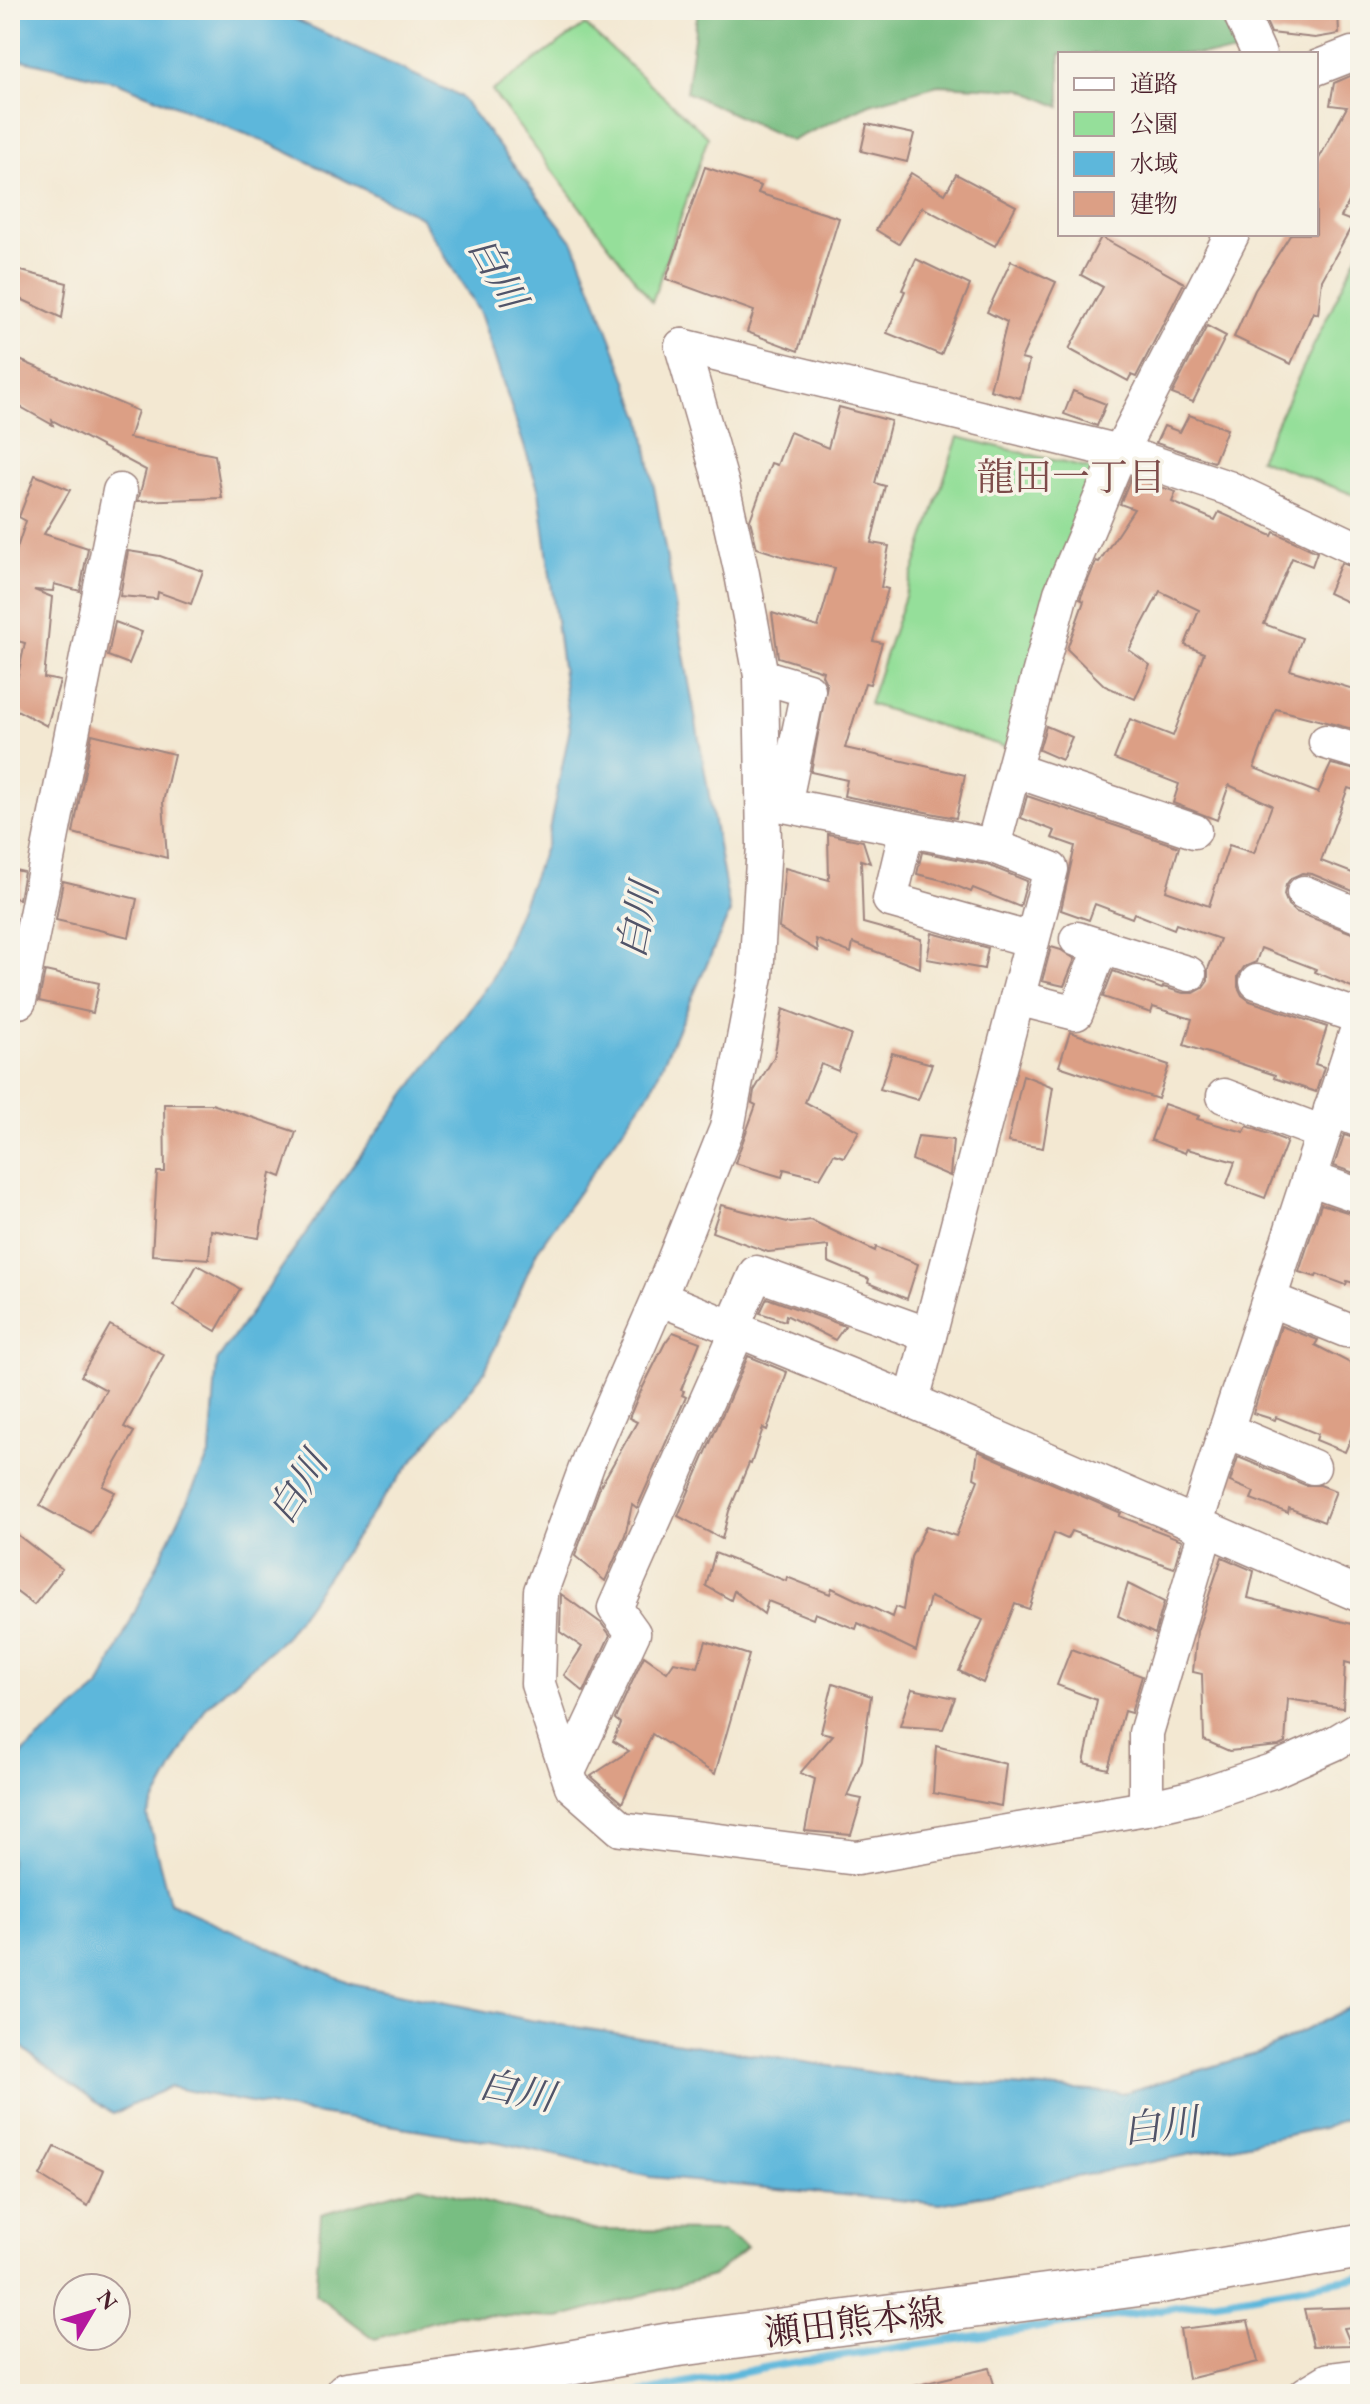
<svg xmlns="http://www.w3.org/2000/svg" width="1370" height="2404" font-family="'EB Garamond','Noto Serif JP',serif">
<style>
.green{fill:#95df9a;stroke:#707f62;stroke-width:2}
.forest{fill:#78be82;stroke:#616e56;stroke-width:2}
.water{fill:#5db7db;stroke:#546b83;stroke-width:2}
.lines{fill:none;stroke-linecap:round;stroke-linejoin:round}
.stream{stroke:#5db7db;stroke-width:8}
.building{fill:#dc9f85}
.minor-casing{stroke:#9e847e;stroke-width:37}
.major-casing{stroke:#9e847e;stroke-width:47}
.minor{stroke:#fff;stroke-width:34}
.major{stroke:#fff;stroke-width:44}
.labels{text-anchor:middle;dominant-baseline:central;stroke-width:7;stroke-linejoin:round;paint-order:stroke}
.street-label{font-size:36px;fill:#4a1f2b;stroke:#f7f3e8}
.water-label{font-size:38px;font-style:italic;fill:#515469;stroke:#f7f3e8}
.neighbourhood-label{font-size:38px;fill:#7d4c4a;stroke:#f7f3e8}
</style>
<rect width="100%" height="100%" fill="#f7f3e8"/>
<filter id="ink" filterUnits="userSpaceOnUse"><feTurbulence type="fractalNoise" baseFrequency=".0125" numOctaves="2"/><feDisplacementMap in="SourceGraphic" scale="16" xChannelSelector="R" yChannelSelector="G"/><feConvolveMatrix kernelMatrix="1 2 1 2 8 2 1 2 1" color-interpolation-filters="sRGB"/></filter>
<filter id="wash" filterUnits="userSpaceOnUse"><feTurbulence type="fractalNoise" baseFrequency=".006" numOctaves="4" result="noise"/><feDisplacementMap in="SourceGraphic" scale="32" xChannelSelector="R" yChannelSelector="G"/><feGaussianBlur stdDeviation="1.8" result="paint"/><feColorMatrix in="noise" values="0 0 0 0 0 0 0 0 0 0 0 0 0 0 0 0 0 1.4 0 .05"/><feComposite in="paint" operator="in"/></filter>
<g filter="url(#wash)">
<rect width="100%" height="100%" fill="#f3e8d2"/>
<g class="green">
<path d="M585,25L708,137L652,302L492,91Z"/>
<path d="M1360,249V497L1259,459Z"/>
<path d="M958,437L1098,471L1006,747L869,704Z"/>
</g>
<g class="forest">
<path d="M698,10H1220L1238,54H1060V107L1021,89L938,85L870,104L791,141L686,92Z"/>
<path d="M420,2186L594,2230L723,2231L747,2247L713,2276L559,2318L457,2314L375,2339L315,2294L321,2214Z"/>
</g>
<path class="water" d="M10,10H275L460,96L575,245L642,420L730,912L652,1088L537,1251L485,1371L383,1498L284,1638L206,1707L147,1816L170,1903L350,1983L529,2020L929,2081L1123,2093L1262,2052L1360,2002V2113L1323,2128L940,2204L650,2177L503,2143L250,2103L170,2087L113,2114L40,2062L10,2037V1777L24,1752L99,1688L210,1453L217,1361L353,1165L492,979L546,845L570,728L539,491L480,313L421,217L273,145L117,82L10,57Z"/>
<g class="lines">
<path class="stream" d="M636,2394L779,2365L1231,2299L1360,2277"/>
</g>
<g id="blocks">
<g class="building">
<path d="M1261,10H1338L1339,34L1315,38L1271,33Z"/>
<path d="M1355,74L1360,75V181L1341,217L1354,222L1322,280L1318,314L1313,312L1291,364L1234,337L1255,290L1291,234H1316V164L1347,107L1330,105L1334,83Z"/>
<path d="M867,124L914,134L907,162L861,151Z"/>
<path d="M705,167L761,186L758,193L839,218L798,351L747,332L754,311L666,279Z"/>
<path d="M911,173L945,194L956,174L1016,206L995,246L922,207L899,244L876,230Z"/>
<path d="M1101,237L1184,283L1136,377L1131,375L1128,381L1069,349L1103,287L1081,275Z"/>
<path d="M916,259L970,285L941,355L887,333L905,291L902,290Z"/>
<path d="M1011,261L1056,282L1021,359L1029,361L1020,398L990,390L1007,322L987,312Z"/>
<path d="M10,268L67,283L62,318L10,294Z"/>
<path d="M1207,326L1226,336L1193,402L1172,394Z"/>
<path d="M15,358L138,411L129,438L215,455L222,498L138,501L146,470L52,420L53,425L10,401V383Z"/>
<path d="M1073,391L1106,404L1097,426L1064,414Z"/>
<path d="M839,407L891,421L875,483L885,486L871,543L889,546L881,587L888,589L873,641L882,643L870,684L865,683L845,748L965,775L956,818L844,796L847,780L811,772L827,685L822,675L823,671L778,657L772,613L818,627L835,568L788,558L757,548L750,520L771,463L777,465L790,432L828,448Z"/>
<path d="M1189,415L1227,429L1214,462L1156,443L1164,426L1180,432Z"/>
<path d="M35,475L70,490L44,534L88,548L80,591L54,584L53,591L34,590L52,597L44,678L60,681L47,726L11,707L25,643L10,639V569L26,521L19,517Z"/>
<path d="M1131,477L1176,492L1172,502L1215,520L1219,512L1272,536L1274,532L1317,552L1312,566L1292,558L1264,624L1302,638L1290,670L1360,691V731L1276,709L1254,768L1318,793L1331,764L1360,771L1354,790L1348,788L1321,861L1360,876V894L1312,874L1302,873L1291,878L1286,885L1284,895L1288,905L1296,912L1360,936V973L1354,988L1315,972L1316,969L1261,948L1256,962L1244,967L1238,976V987L1242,995L1250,1001L1327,1027L1315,1064L1324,1067L1316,1092L1274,1078L1275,1075L1184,1045L1192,1019L1153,1007L1151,1013L1103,997L1113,971L1162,989L1163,987L1183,993H1194L1203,988L1208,981V969L1220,939L1176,924L1174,929L1134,913L1132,918L1095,904L1089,920L1061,910L1075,846L1052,838L1055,831L1021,818L1027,796L1179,847L1166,891L1209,906L1229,845L1254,853L1272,805L1229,785L1217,820L1173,803L1179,784L1114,759L1130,719L1173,736L1204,653L1185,645L1199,610L1160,591L1129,650L1150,665L1135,699L1105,686L1067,649L1084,601L1080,599L1096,561L1099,562L1134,509L1120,504Z"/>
<path d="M128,551L160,556L203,571L191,604L158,592L157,599L120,596Z"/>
<path d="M1341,563L1360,570V608L1328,593Z"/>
<path d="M115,622L142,632L129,664L108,656Z"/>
<path d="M1046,726L1072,737L1062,760L1039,750Z"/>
<path d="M92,734L174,754L163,802L167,858L73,833Z"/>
<path d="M828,834L863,841L870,863L861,860L863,923L921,939L920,968L853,943L851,953L816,939L818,951L779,928L785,868L829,880Z"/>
<path d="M922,852L987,865L1027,881L1020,907L973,888L971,892L942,880L917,874Z"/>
<path d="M10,869L24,872L19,899L10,897Z"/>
<path d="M63,881L137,899L129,937L56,920Z"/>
<path d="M932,933L988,948L984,969L927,959Z"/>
<path d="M1051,947L1061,950L1075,959L1064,986L1042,981Z"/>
<path d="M45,971L99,983L93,1013L39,1001Z"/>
<path d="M783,1009L851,1035L838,1071L821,1064L805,1102L859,1131L844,1157L834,1154L820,1178L784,1169L782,1177L735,1163L756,1105L752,1103L754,1091L774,1057Z"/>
<path d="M1070,1032L1169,1065L1158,1099L1059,1066Z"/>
<path d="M892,1053L932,1064L918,1100L880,1089Z"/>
<path d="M1023,1075L1053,1087L1043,1148L1008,1142Z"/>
<path d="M164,1104H212L296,1132L281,1177L271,1173L259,1238L211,1230L209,1259L152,1255L157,1172H165Z"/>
<path d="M1164,1104L1199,1116L1197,1119L1244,1132L1247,1126L1287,1141L1265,1198L1227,1184L1235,1162L1187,1149L1185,1153L1151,1140Z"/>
<path d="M1344,1135L1360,1140V1175L1334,1166Z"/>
<path d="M918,1136L953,1140L950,1176L912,1160Z"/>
<path d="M1321,1204L1360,1216V1285L1347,1281L1346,1285L1317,1274L1316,1277L1299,1272Z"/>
<path d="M721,1205L791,1223L811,1220L875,1251L876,1247L918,1264L907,1299L868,1283L869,1279L828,1262V1246L768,1252L712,1232Z"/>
<path d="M197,1265L240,1289L216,1331L174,1306Z"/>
<path d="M767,1298L845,1326L835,1340L786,1315L785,1321L760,1313Z"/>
<path d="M110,1325L164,1355L124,1427L134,1432L103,1486L115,1492L91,1534L40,1506L106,1390L81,1376Z"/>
<path d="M1281,1326L1318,1340L1315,1345L1360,1368V1418L1345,1452L1316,1440L1318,1434L1276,1417L1275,1420L1253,1413Z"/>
<path d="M673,1332L700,1342L681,1390L684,1391L682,1395L686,1397L637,1508L632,1504L625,1536L605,1581L575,1556L600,1487L637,1422L629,1418L637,1399L665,1343Z"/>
<path d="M748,1356L787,1372L767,1430L763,1428L751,1464L749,1463L729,1511L722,1539L678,1516Z"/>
<path d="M978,1451L1121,1513L1119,1516L1182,1540L1174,1568L1071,1531L1067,1539L1054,1533L1029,1609L1015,1604L983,1683L959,1671L983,1620L930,1597L916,1651L858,1623L856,1629L815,1613L813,1619L768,1601L764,1614L734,1591L731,1600L706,1586L715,1553L786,1581L787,1577L830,1594L832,1588L892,1617L895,1607L903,1610L911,1557L926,1526L956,1536L978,1480L974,1478Z"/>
<path d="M1238,1457L1305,1485H1320L1336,1491L1324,1522L1289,1508L1288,1513L1251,1499L1254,1492L1230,1482Z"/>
<path d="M10,1529L62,1569L34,1605L10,1587Z"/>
<path d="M1222,1557L1254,1571L1248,1598L1360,1626V1666L1345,1662L1343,1708L1288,1699L1285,1743L1279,1746L1229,1751L1204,1740L1202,1674L1193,1672L1197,1631Z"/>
<path d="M1128,1584L1164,1602L1155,1634L1118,1616Z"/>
<path d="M561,1594L601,1623L610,1635L584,1692L564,1675L582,1647L560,1632Z"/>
<path d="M706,1641L749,1655L715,1774L652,1734L622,1803L591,1776L629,1751L613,1741L620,1723L615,1719L644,1656L667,1672L674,1662L698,1667Z"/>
<path d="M1071,1649L1142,1676L1131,1713L1124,1711L1108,1769L1084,1763L1097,1700L1057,1685Z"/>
<path d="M833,1683L871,1696L862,1760L847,1796L862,1799L851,1835L805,1831L815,1779L800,1773L833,1735L821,1732Z"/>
<path d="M912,1689L955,1698L943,1729L900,1726Z"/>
<path d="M936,1746L1006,1764L1001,1806L933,1793Z"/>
<path d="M55,2147L104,2170L88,2206L40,2176Z"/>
<path d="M1360,2307V2326L1344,2328L1351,2345L1313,2346L1304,2309Z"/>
<path d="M1248,2321L1258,2362L1188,2379L1180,2329Z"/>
<path d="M989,2368L997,2394H915L914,2386Z"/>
</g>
</g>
</g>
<g filter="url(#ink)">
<use href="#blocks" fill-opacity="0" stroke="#9e847e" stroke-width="2"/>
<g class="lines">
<g class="minor-casing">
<g id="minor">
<path d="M1239,10L1259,54"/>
<path d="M1316,68L1352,54L1360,55"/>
<path d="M1232,234L1120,452L1061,593L993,846L1051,869L912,1401L1360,1595"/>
<path d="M682,346L722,485L742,574L761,676L764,845L756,976L727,1128L659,1298L590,1457L541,1591L538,1684L572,1786L621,1829L857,1858L1146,1808L1194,1797L1272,1771L1335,1743L1360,1728"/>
<path d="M682,346L1120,452L1228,488L1360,550"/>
<path d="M761,676L808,690L784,805L993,846"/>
<path d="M1326,742L1360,752"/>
<path d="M1014,770L1194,831"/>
<path d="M907,829L890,900L1032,940"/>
<path d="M1304,893L1360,916"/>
<path d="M1077,939L1189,974"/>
<path d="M1257,982L1360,1017"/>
<path d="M1017,998L1076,1013L1101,946"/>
<path d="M10,1000L19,1001L120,491"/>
<path d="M1224,1096L1323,1133"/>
<path d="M1331,1109L1360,1120"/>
<path d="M1309,1178L1360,1196"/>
<path d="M659,1298L912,1401"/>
<path d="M1269,1299L1346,1330"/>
<path d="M732,1328L756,1273L929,1335"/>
<path d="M1226,1430L1313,1467"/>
<path d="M1195,1525L1360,1022"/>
<path d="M568,1772L633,1633L615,1608L738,1330"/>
<path d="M1146,1808V1733L1206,1530"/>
<path d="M1306,2394L1329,2380L1360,2376"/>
</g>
</g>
<g class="major-casing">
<path id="major" d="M347,2394L529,2370L671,2345L1154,2282L1360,2246"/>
</g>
<use href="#minor" class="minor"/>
<use href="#major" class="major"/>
</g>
</g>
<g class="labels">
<g class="street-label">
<text transform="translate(854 2322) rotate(-7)">瀬田熊本線</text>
</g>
<g class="water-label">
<text transform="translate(498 272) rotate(61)">白川</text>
<text transform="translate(637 920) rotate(-79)">白川</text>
<text transform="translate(297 1487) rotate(-58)">白川</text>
<text transform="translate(517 2090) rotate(11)">白川</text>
<text transform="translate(1160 2125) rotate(-7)">白川</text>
</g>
<g class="neighbourhood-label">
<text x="1071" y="476">龍田一丁目</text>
</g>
</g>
<rect width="1370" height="2404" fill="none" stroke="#f7f3e8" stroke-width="40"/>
<rect x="1058" y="52" width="260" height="184" fill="#f7f3e8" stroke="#b29e9c" stroke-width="2"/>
<rect x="1074" y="78" width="40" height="12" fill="#ffffff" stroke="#b29e9c" stroke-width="2"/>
<text x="1130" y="92" font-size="24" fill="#4a1f2b">道路</text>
<rect x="1074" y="112" width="40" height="24" fill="#95df9a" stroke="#b29e9c" stroke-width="2"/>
<text x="1130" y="132" font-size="24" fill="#4a1f2b">公園</text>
<rect x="1074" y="152" width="40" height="24" fill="#5db7db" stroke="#b29e9c" stroke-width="2"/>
<text x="1130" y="172" font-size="24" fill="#4a1f2b">水域</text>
<rect x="1074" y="192" width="40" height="24" fill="#dc9f85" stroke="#b29e9c" stroke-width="2"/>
<text x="1130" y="212" font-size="24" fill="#4a1f2b">建物</text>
<g transform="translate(92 2312) rotate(52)"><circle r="38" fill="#f7f3e8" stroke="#b29e9c" stroke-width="2"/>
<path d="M0-6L14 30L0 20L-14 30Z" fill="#b5179e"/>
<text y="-12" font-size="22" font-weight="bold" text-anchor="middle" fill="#4a1f2b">N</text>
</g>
</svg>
